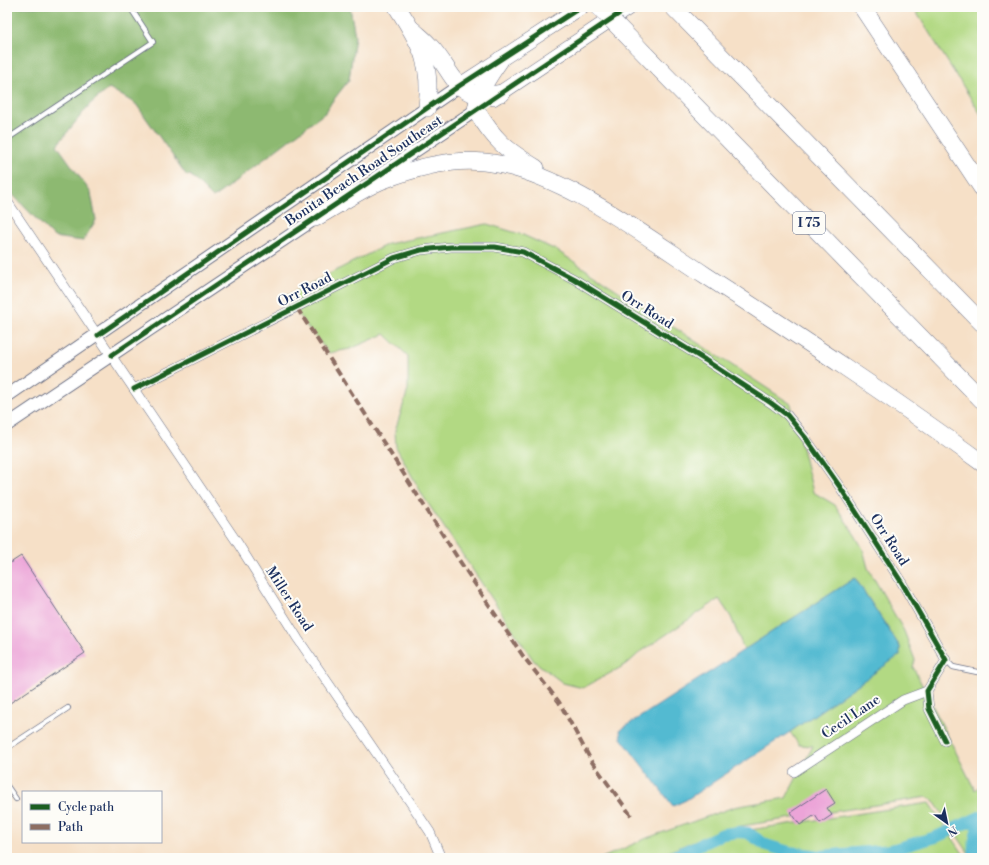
<svg xmlns="http://www.w3.org/2000/svg" width="989" height="865" font-family="'Libre Bodoni',serif">
<style>
.green{fill:#b2d983;stroke:#668470}
.forest{fill:#8db971;stroke:#547468}
.water{fill:#53bad1;stroke:#377498}
.lines{fill:none;stroke-linecap:round;stroke-linejoin:round}
.canal{stroke:#53bad1;stroke-width:12}
.river{stroke:#53bad1;stroke-width:21}
.building{fill:#eca4d8}
.service-casing{stroke:#686d83;stroke-width:6}
.minor-casing{stroke:#686d83;stroke-width:10}
.tertiary-casing{stroke:#686d83;stroke-width:14}
.primary-casing{stroke:#686d83;stroke-width:16}
.motorway-casing{stroke:#686d83;stroke-width:18}
.service{stroke:#fff;stroke-width:4.5}
.minor{stroke:#fff;stroke-width:9}
.tertiary{stroke:#fff;stroke-width:12}
.primary{stroke:#fff;stroke-width:15}
.motorway{stroke:#fff;stroke-width:17}
.motorway-bridge-casing{stroke:#686d83;stroke-width:18;stroke-linecap:butt}
.motorway-bridge{stroke:#fff;stroke-width:17}
.quiet{stroke:#8d6e63;stroke-width:4;stroke-dasharray:8 4;stroke-linecap:butt}
.cycleway-casing{stroke:#fdfcf7;stroke-width:8}
.cycleway{stroke:#1b5e20;stroke-width:5}
.labels{text-anchor:middle;dominant-baseline:central;stroke-width:4;stroke-linejoin:round;paint-order:stroke}
.shield{fill:#fdfcf7;stroke:#5f6c8c;stroke-width:1}
.shield-label{font-size:13px;font-weight:bold;fill:#1b2f5e}
.street-label{font-size:14px;fill:#1b2f5e;stroke:#fdfcf7}
</style>
<rect width="100%" height="100%" fill="#fdfcf7"/>
<filter id="ink" filterUnits="userSpaceOnUse"><feTurbulence type="fractalNoise" baseFrequency=".025" numOctaves="2"/><feDisplacementMap in="SourceGraphic" scale="8" xChannelSelector="R" yChannelSelector="G"/><feConvolveMatrix kernelMatrix="1 2 1 2 8 2 1 2 1" color-interpolation-filters="sRGB"/></filter>
<filter id="wash" filterUnits="userSpaceOnUse"><feTurbulence type="fractalNoise" baseFrequency=".012" numOctaves="4" result="noise"/><feDisplacementMap in="SourceGraphic" scale="16" xChannelSelector="R" yChannelSelector="G"/><feGaussianBlur stdDeviation="0.9" result="paint"/><feColorMatrix in="noise" values="0 0 0 0 0 0 0 0 0 0 0 0 0 0 0 0 0 1.4 0 .05"/><feComposite in="paint" operator="in"/></filter>
<g filter="url(#wash)">
<rect width="100%" height="100%" fill="#f6e0c7"/>
<g class="green">
<path d="M913,7H982V116Z"/>
<path d="M487,224L523,235L556,250L791,404L813,492L835,505L855,535L863,549L868,568L904,631L915,660L913,667L975,790L982,784V858H972L933,800L927,797L722,829L654,858H602L647,838L734,807L786,798L813,746L799,745L790,732L899,655L900,647L855,578L744,650L731,617L719,599L639,653L627,664L583,688L563,683L534,661L423,496L396,447L395,431L408,390V356L385,334L350,349L329,353L305,324L286,296L388,244Z"/>
<path d="M929,803L966,858H668L723,834Z"/>
</g>
<path class="forest" d="M7,7H350L355,36L349,80L331,103L326,112L213,198L190,175L187,176L136,104L109,88L90,104L57,145L91,193L96,220L83,241L54,237L7,189Z"/>
<path class="water" d="M855,578L900,647V655L790,732L686,800L673,806L621,738L620,730Z"/>
<g class="lines">
<path class="canal" d="M670,858L723,834L739,832L748,833L766,845L789,852L821,856L891,850L936,837L982,816"/>
<path class="river" d="M979,858V842L982,829"/>
</g>
<g id="blocks">
<g class="building">
<path d="M21,556L85,653L7,705V565Z"/>
<path d="M826,789L835,803L827,808L832,815L820,823L815,815L800,825L791,812Z"/>
</g>
</g>
</g>
<g filter="url(#ink)">
<use href="#blocks" fill-opacity="0" stroke="#686d83" stroke-width="1"/>
<g class="lines">
<g class="service-casing">
<g id="service">
<path d="M7,139L153,42L130,7"/>
<path d="M946,660L953,667L982,673"/>
<path d="M7,748L68,708"/>
<path d="M7,786L16,799"/>
</g>
</g>
<g class="minor-casing">
<g id="minor">
<path d="M7,201L237,542L298,639L410,802L430,832L441,858"/>
<path d="M134,389L394,258L421,250L451,247H495L523,252L574,279L705,360L771,403L787,415L805,437L840,487L902,583L946,660L927,691L929,709L945,741"/>
<path d="M794,772L903,700L927,691"/>
</g>
</g>
<g class="tertiary-casing">
<g id="tertiary">
<path d="M375,178L476,110"/>
<path d="M7,396L459,86"/>
<path d="M7,425L322,214"/>
</g>
</g>
<g class="primary-casing">
<g id="primary">
<path d="M459,86L581,7"/>
<path d="M493,98L629,7"/>
</g>
</g>
<g class="motorway-casing">
<g id="motorway">
<path d="M397,7C421,44 432,63 427,108"/>
<path d="M673,7L982,323"/>
<path d="M862,7L982,188"/>
<path d="M413,30C418,35 424,39 429,45C456,73 453,103 502,93"/>
<path d="M637,46L982,400"/>
<path d="M500,60C488,77 479,90 476,110C495,141 505,149 536,168"/>
<path d="M315,218C337,206 359,190 383,180C414,168 450,158 484,162C557,169 644,235 705,275C799,336 892,397 982,463"/>
</g>
</g>
<use href="#service" class="service"/>
<use href="#minor" class="minor"/>
<use href="#tertiary" class="tertiary"/>
<use href="#primary" class="primary"/>
<use href="#motorway" class="motorway"/>
<g class="motorway-bridge-casing">
<path id="motorway-bridge" d="M599,7L637,46"/>
</g>
<use href="#motorway-bridge" class="motorway-bridge"/>
<path class="quiet" d="M297,308L459,560L523,656L559,702L592,762L633,818"/>
<g class="cycleway-casing">
<g id="cycleway">
<path d="M98,335L459,86L581,7"/>
<path d="M112,355L629,7"/>
<path d="M134,389L394,258L421,250L451,247H495L523,252L574,279L705,360L771,403L787,415L805,437L840,487L902,583L946,660L927,691L929,709L945,741"/>
</g>
</g>
<use href="#cycleway" class="cycleway"/>
</g>
</g>
<g class="labels">
<rect class="shield" x="793" y="212" width="32" height="22" rx="3"/>
<g class="shield-label">
<text x="809" y="223">I 75</text>
</g>
<g class="street-label">
<text transform="translate(364 171) rotate(-34)">Bonita Beach Road Southeast</text>
<text transform="translate(305 290) rotate(-27)">Orr Road</text>
<text transform="translate(647 310) rotate(32)">Orr Road</text>
<text transform="translate(889 540) rotate(57)">Orr Road</text>
<text transform="translate(289 599) rotate(57)">Miller Road</text>
<text transform="translate(851 717) rotate(-34)">Cecil Lane</text>
</g>
</g>
<rect width="989" height="865" fill="none" stroke="#fdfcf7" stroke-width="24"/>
<rect x="22" y="791" width="140" height="52" fill="#fdfcf7" stroke="#a3aaba"/>
<rect x="30" y="804" width="20" height="6" fill="#1b5e20" stroke="#a3aaba"/>
<text x="58" y="811" font-size="12" fill="#1b2f5e">Cycle path</text>
<rect x="30" y="824" width="20" height="6" fill="#8d6e63" stroke="#a3aaba"/>
<text x="58" y="831" font-size="12" fill="#1b2f5e">Path</text>
<g transform="translate(947 823) rotate(147)" stroke="#fdfcf7" stroke-width="3" paint-order="stroke">
<path d="M0-3L7 15L0 10L-7 15Z" fill="#1b2f5e"/>
<text y="-6" font-size="11" font-weight="bold" text-anchor="middle" fill="#1b2f5e">N</text>
</g>
</svg>
